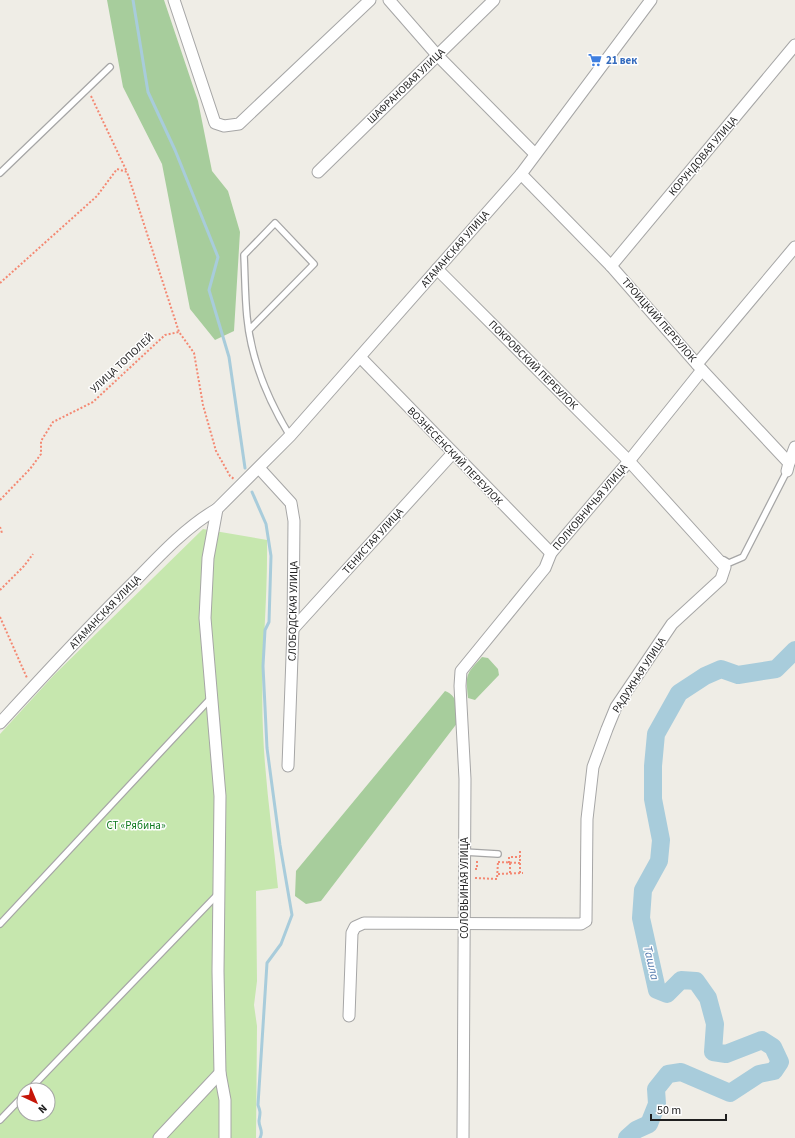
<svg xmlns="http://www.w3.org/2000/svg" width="795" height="1138" font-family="'Source Sans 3',sans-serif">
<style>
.grass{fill:#c6e7ae;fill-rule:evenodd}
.forest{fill:#a7cd9c}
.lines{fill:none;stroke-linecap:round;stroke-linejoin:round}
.stream{stroke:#a8ccdb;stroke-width:3}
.river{stroke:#a8ccdb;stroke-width:18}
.service-casing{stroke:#a6a6a6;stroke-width:8}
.minor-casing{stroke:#a6a6a6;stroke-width:13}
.path{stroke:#f48872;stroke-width:2;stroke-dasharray:2 2;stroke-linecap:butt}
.service{stroke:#fff;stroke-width:5.5}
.minor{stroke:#fff;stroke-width:11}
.labels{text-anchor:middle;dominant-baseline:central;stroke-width:3;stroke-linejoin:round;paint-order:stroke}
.shop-label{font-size:11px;font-weight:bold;fill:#366cbe;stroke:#fff;text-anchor:start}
.street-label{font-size:11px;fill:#1f1f1f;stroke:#fff}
.park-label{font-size:11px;fill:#107a20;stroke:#fff}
.water-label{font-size:12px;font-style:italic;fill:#4f77ab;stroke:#fff}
</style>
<rect width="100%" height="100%" fill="#efede6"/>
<path class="grass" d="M203,529L267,540C268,604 260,667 263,731C265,783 273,836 278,888L256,891L257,981L254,1005L257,1026L256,1138H0V734L54,675ZM24,1090H48V1114H24Z"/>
<g class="forest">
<path d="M107,0H164L198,101L212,171L228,191L240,232L234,331L215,340L190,309L162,164L123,87Z"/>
<path d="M482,657L488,658L498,669L499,675L475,700L468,698C466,674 465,675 482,657Z"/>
<path d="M445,691C459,696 457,710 458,722L321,901L306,904L295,896L296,871Z"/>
</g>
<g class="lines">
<g class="stream">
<path d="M133,0L148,92L175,150L218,257L209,290L229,357L245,468"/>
<path d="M252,492L266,524L271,556L269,622L265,630L263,666L267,748L280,845L292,915L281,944L267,963L258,1105C261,1113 260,1113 259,1121C259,1128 264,1131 260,1138"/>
</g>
<path class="river" d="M627,1138L636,1130L649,1124L657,1104L656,1089L668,1074L681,1072L730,1093L759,1074L774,1071L780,1062L773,1047L762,1040L726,1054L713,1052L715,1024L708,998L696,981L681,980L667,994L657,990L641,918L643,890L659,861L661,840L653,799V766L656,734L679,693L705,676L721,669L738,675L776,669L795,650"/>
<g class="service-casing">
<g id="service">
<path d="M0,173L110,67"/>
<path d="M249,330L314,264L275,223L244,255C245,276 245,297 247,317C251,359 268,400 290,436"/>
<path d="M724,560L729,563L743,557L787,471"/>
<path d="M464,852L498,854"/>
<path d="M0,924L211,698"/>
<path d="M29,1090L218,894"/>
<path d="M0,1120L24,1095"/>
</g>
</g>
<g class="minor-casing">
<g id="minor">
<path d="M174,0L215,123L224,126L239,124L370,0"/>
<path d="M389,0L437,55L535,154"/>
<path d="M318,172L494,0"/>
<path d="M521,174L611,266L702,370L789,463L787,471"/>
<path d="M611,266L795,45"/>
<path d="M360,357L551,553"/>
<path d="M697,364L795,247"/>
<path d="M789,463L795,447"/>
<path d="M259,468L291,503L294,521L293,629L288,766"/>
<path d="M293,629L452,454"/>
<path d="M0,723C44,675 88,627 135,581C160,555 186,527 217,509"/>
<path d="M349,1016L352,933L355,927L364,923L581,924L586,921L587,819L593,767L607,729L616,707L672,624L721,579L725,567L629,461L437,269"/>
<path d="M159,1138L220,1073"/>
<path d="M225,1138V1100L220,1073L218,971L220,796L205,618L208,558L217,509L290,436L521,174L651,0"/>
<path d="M463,1138L465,779L460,686L461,671L545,568L551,553L629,461L702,370"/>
</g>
</g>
<g class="path">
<path d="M91,96L127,172"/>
<path d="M0,283L97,196L117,169L127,172L179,332"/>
<path d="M0,500L30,469L41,454V441L53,422L93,402L165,335L179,332L194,353L203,405L216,451L230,476L234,479"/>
<path d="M0,527L2,533"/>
<path d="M0,590L24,566L33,554"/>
<path d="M0,617L27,678"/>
<path d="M498,862L520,863"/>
<path d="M509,863V857H520"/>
<path d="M510,863V873"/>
<path d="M475,869H477V860"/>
<path d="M520,873V849"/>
<path d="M498,874L523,873"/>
<path d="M475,878L497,879L498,862"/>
</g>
<use href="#service" class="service"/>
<use href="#minor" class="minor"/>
</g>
<defs>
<g id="supermarket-bare" transform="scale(1.08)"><path d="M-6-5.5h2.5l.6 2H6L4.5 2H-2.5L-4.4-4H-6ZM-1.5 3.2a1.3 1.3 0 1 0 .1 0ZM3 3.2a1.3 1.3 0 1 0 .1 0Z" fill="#3f7fe0" stroke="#fff" stroke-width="2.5" paint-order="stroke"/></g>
</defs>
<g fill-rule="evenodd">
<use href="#supermarket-bare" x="595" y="60"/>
</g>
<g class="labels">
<g class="shop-label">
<text x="606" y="60">21 век</text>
</g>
<g class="street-label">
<text transform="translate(406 86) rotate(-44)">ШАФРАНОВАЯ УЛИЦА</text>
<text transform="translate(703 156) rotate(-50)">КОРУНДОВАЯ УЛИЦА</text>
<text transform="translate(455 249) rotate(-49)">АТАМАНСКАЯ УЛИЦА</text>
<text transform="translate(659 320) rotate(49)">ТРОИЦКИЙ ПЕРЕУЛОК</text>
<text transform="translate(122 363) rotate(-43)">УЛИЦА ТОПОЛЕЙ</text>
<text transform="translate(533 365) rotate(45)">ПОКРОВСКИЙ ПЕРЕУЛОК</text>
<text transform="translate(455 456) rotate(46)">ВОЗНЕСЕНСКИЙ ПЕРЕУЛОК</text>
<text transform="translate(590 507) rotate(-50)">ПОЛКОВНИЧЬЯ УЛИЦА</text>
<text transform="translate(373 541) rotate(-48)">ТЕНИСТАЯ УЛИЦА</text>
<text transform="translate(293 611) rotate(-89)">СЛОБОДСКАЯ УЛИЦА</text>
<text transform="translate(105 612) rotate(-46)">АТАМАНСКАЯ УЛИЦА</text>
<text transform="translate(639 675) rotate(-57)">РАДУЖНАЯ УЛИЦА</text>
<text transform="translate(464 888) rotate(-90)">СОЛОВЬИНАЯ УЛИЦА</text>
</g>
<g class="park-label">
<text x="136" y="825">СТ «Рябина»</text>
</g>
<g class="water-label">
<text transform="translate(651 963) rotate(77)">Ташла</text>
</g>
</g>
<g transform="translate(36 1102) rotate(136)"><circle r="19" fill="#ffffff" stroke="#a5a5a5"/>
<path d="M0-3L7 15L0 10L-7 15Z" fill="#c61508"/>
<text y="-6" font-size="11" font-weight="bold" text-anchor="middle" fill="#1f1f1f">N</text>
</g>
<path d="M651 1114v6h75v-6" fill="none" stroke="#1f1f1f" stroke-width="2"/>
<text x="657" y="1114" font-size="12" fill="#1f1f1f" stroke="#ffffff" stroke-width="3" paint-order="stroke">50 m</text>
</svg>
